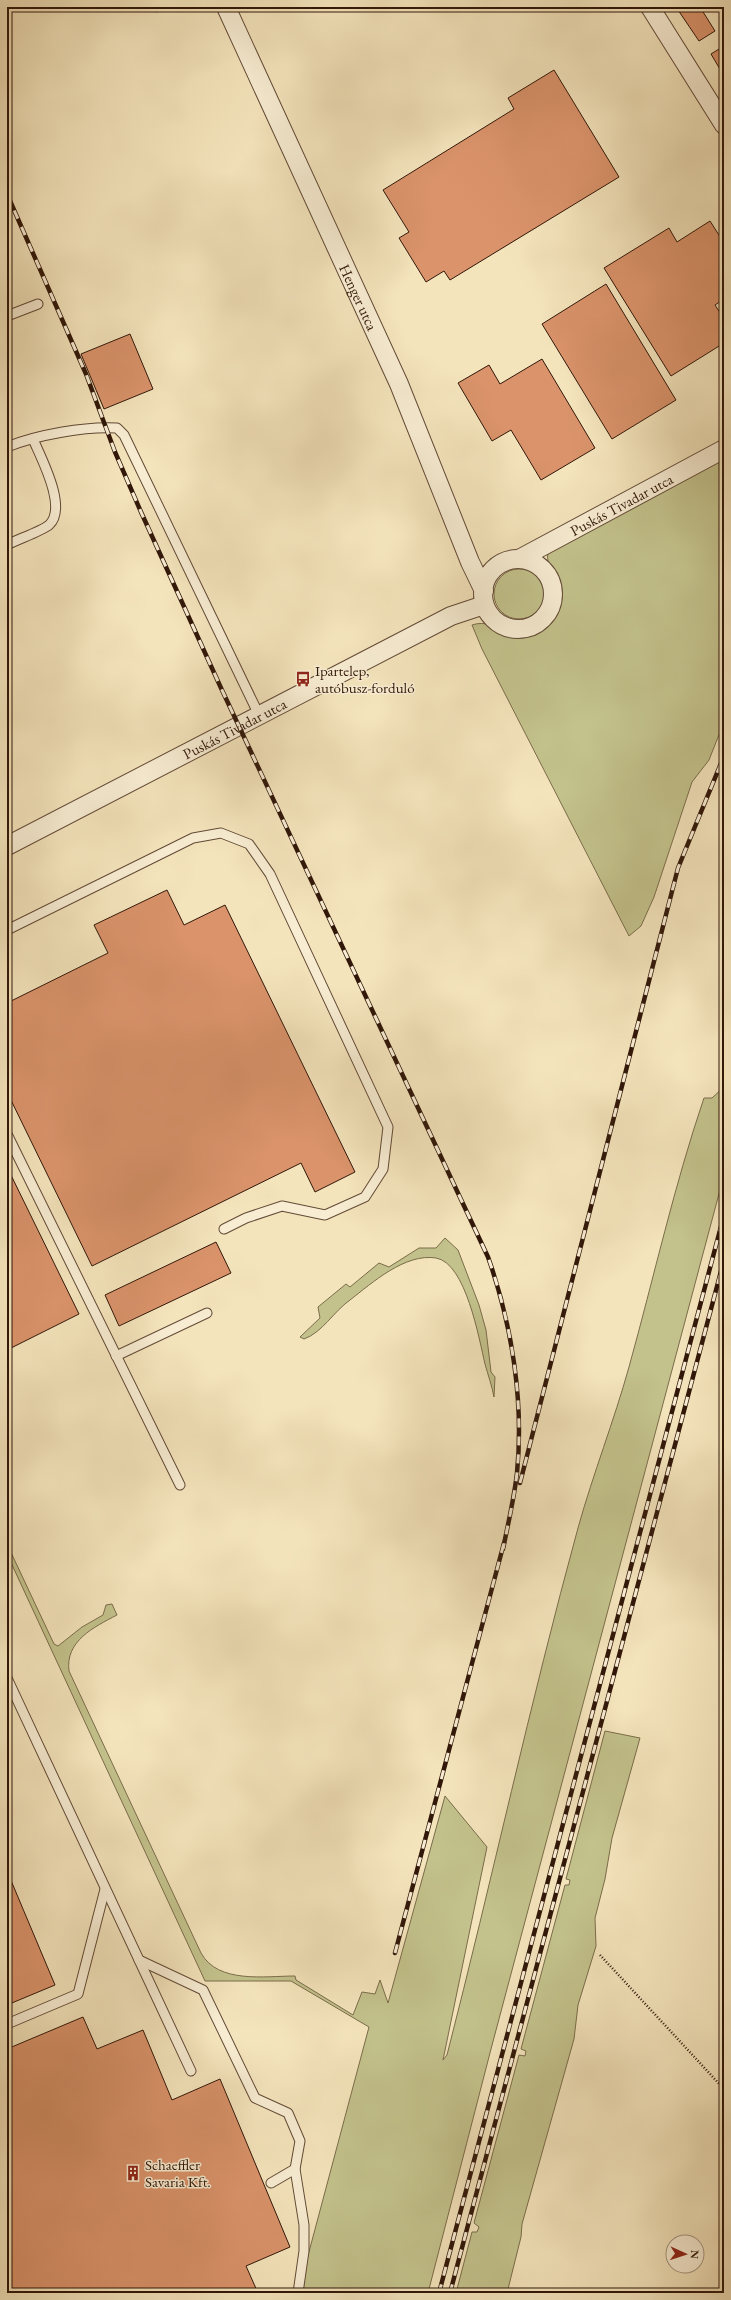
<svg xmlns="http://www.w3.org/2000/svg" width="731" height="2300" font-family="'EB Garamond',serif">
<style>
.green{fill:#c3c28c;stroke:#7a6c4a}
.building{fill:#da936b;stroke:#311709}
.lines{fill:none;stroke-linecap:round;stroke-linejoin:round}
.lane-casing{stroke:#624a36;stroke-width:11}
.street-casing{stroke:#624a36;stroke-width:20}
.path{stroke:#311709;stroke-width:2.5;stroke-dasharray:1 2;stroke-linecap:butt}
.lane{stroke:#f8edd3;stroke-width:9}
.street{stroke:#f8edd3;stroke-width:18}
.rail-casing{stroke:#311709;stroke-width:4.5}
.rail{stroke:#f8edd3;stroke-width:3;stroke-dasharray:9;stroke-linecap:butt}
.labels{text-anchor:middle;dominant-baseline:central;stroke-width:3;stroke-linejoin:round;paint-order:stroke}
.street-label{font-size:15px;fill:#311709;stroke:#f8edd3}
.poi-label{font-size:15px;fill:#311709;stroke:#f8edd3;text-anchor:start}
</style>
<rect width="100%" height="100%" fill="#f4e4bc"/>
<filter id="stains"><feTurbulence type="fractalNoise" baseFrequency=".005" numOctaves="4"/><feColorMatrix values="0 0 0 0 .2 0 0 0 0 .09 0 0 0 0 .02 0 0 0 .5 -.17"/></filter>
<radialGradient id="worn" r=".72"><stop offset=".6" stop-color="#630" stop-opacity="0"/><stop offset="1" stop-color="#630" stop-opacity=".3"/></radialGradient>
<g class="green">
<path d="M724,458V722L709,760L692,782L654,897L641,926L629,936L482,649L472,625C498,616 514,650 544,625C558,613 563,593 555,575C551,568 546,561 548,553Z"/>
<circle cx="519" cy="594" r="25"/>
<path d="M724,1087V1175L491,2049L428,2293H298L369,2027L291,1981H205L7,1554V1544L54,1644L58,1646L82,1627L103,1615L106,1605L112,1604L117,1615C94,1627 65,1641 69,1671L201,1953C218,1984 265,1976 295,1976L296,1980L353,2015L362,1992L375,1994L380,1980L388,2003L445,1796L487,1847L443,2060L447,2055C492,1880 530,1703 578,1528C593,1474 614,1421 629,1367C654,1277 674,1186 704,1098H712Z"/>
<path d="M445,1238L458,1250L479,1305L486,1330L491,1372L495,1377L494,1397C492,1386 488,1375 485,1364C479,1339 466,1263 436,1258C405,1253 372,1283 350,1300C333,1312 323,1332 304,1339L300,1337L320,1318L318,1307L346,1284L350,1287L379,1263L389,1267L419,1248H436Z"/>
<path d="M605,1731L640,1738L612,1838L605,1879L595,1918L596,1946L578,2005L574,2039L522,2224L521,2237L507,2293H456L472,2232H477L479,2227L474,2223L519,2055L525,2056L526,2051L521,2049L565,1885H569L570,1880L566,1879Z"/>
</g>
<g class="building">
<path d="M154,7H170L156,12Z"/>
<path d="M676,7H700L715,31L699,41Z"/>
<path d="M724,46V76L711,54Z"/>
<path d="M554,70L619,177L450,280L444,271L426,282L399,238L409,232L383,190L514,109L508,98Z"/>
<path d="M710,221L724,243V265L721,267L724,272V299L715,305L724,319V343L671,376L604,268L669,228L677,242Z"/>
<path d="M606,284L676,400L612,439L542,324Z"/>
<path d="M130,334L153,389L104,409L81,354Z"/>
<path d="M542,359L595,448L541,480L511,430L492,441L458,383L489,365L500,384Z"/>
<path d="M167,890L184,925L225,905L355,1172L315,1192L301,1163L92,1266L7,1092V1003L108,953L94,925Z"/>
<path d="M7,1167L79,1314L7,1350Z"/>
<path d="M216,1242L231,1273L119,1326L105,1295Z"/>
<path d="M7,1871L55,1985L7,2005Z"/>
<path d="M83,2017L97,2049L143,2030L172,2100L220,2079L290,2247L246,2266L258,2293H7V2049Z"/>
</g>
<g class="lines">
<g class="lane-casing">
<g id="lane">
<path d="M7,316L38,304"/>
<path d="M7,447C36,435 86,426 117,428L124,435L259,715"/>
<path d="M7,545C18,539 40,532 49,525C68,508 41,458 33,439"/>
<path d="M7,930L193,838L221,833L249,844L270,874L388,1127L383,1169L365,1197L325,1215L282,1206L246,1218L224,1229"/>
<path d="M7,1134L180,1485"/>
<path d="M116,1356L207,1313"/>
<path d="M7,1678L191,2071"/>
<path d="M139,1960L203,1990L255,2098L288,2113L300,2141L295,2169L271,2183"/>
<path d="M7,2024L78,1994L105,1889"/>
<path d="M295,2169L304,2225V2251L298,2293"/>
</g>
</g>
<g class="street-casing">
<g id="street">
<path id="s1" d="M226,7L399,384L470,562L484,591"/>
<path d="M650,7L724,125"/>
<path id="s2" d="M519,559L724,449"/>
<circle cx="518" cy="594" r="35"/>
<path id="s3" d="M7,846L451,616L484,605"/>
</g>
</g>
<path class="path" d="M600,1955L724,2089"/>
<use href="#lane" class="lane"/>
<use href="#street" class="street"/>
<g class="rail-casing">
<g id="rail">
<path d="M7,194L86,374L115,452L141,512L221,688L488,1257C512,1325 524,1401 517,1473C514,1499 508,1524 503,1549"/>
<path d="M520,1483L678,868L724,756"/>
<path d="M395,1953L504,1543"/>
<path d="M439,2293L724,1215"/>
<path d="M450,2293L724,1260"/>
</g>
</g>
<use href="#rail" class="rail"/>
</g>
<defs>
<g id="bus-bare" transform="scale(1.2)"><path d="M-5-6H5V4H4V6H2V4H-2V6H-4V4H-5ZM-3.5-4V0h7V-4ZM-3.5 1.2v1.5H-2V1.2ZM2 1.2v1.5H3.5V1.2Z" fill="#8f2418" stroke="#f8edd3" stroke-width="2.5" paint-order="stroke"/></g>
<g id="building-bare" transform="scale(1.2)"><path d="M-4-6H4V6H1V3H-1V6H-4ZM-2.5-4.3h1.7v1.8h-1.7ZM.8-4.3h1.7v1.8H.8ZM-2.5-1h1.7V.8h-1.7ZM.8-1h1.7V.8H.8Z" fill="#8f2418" stroke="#f8edd3" stroke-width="2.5" paint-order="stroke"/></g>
</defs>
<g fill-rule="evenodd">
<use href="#bus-bare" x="303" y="679"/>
<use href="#building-bare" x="133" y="2173"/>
</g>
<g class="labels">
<g class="street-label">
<text stroke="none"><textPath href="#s1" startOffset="319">Henger utca</textPath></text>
<text stroke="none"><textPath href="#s2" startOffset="116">Puskás Tivadar utca</textPath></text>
<text stroke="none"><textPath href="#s3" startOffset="256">Puskás Tivadar utca</textPath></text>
</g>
<g class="poi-label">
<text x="315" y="670">Ipartelep,<tspan x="315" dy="17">autóbusz-forduló</tspan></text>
<text x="145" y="2164">Schaeffler<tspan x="145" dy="17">Savaria Kft.</tspan></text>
</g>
</g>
<rect width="731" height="2300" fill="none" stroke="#f4e4bc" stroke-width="24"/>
<rect x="8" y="8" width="715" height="2284" fill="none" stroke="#311709" stroke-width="2"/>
<rect x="12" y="12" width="707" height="2276" fill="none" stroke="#311709"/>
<g transform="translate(685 2254) rotate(93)"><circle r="19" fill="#f8edd3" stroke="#a89782"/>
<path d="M0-3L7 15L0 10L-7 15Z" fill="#8f2418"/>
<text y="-6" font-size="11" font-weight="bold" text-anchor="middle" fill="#311709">N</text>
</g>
<rect width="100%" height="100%" filter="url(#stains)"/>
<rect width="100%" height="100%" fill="url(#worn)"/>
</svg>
